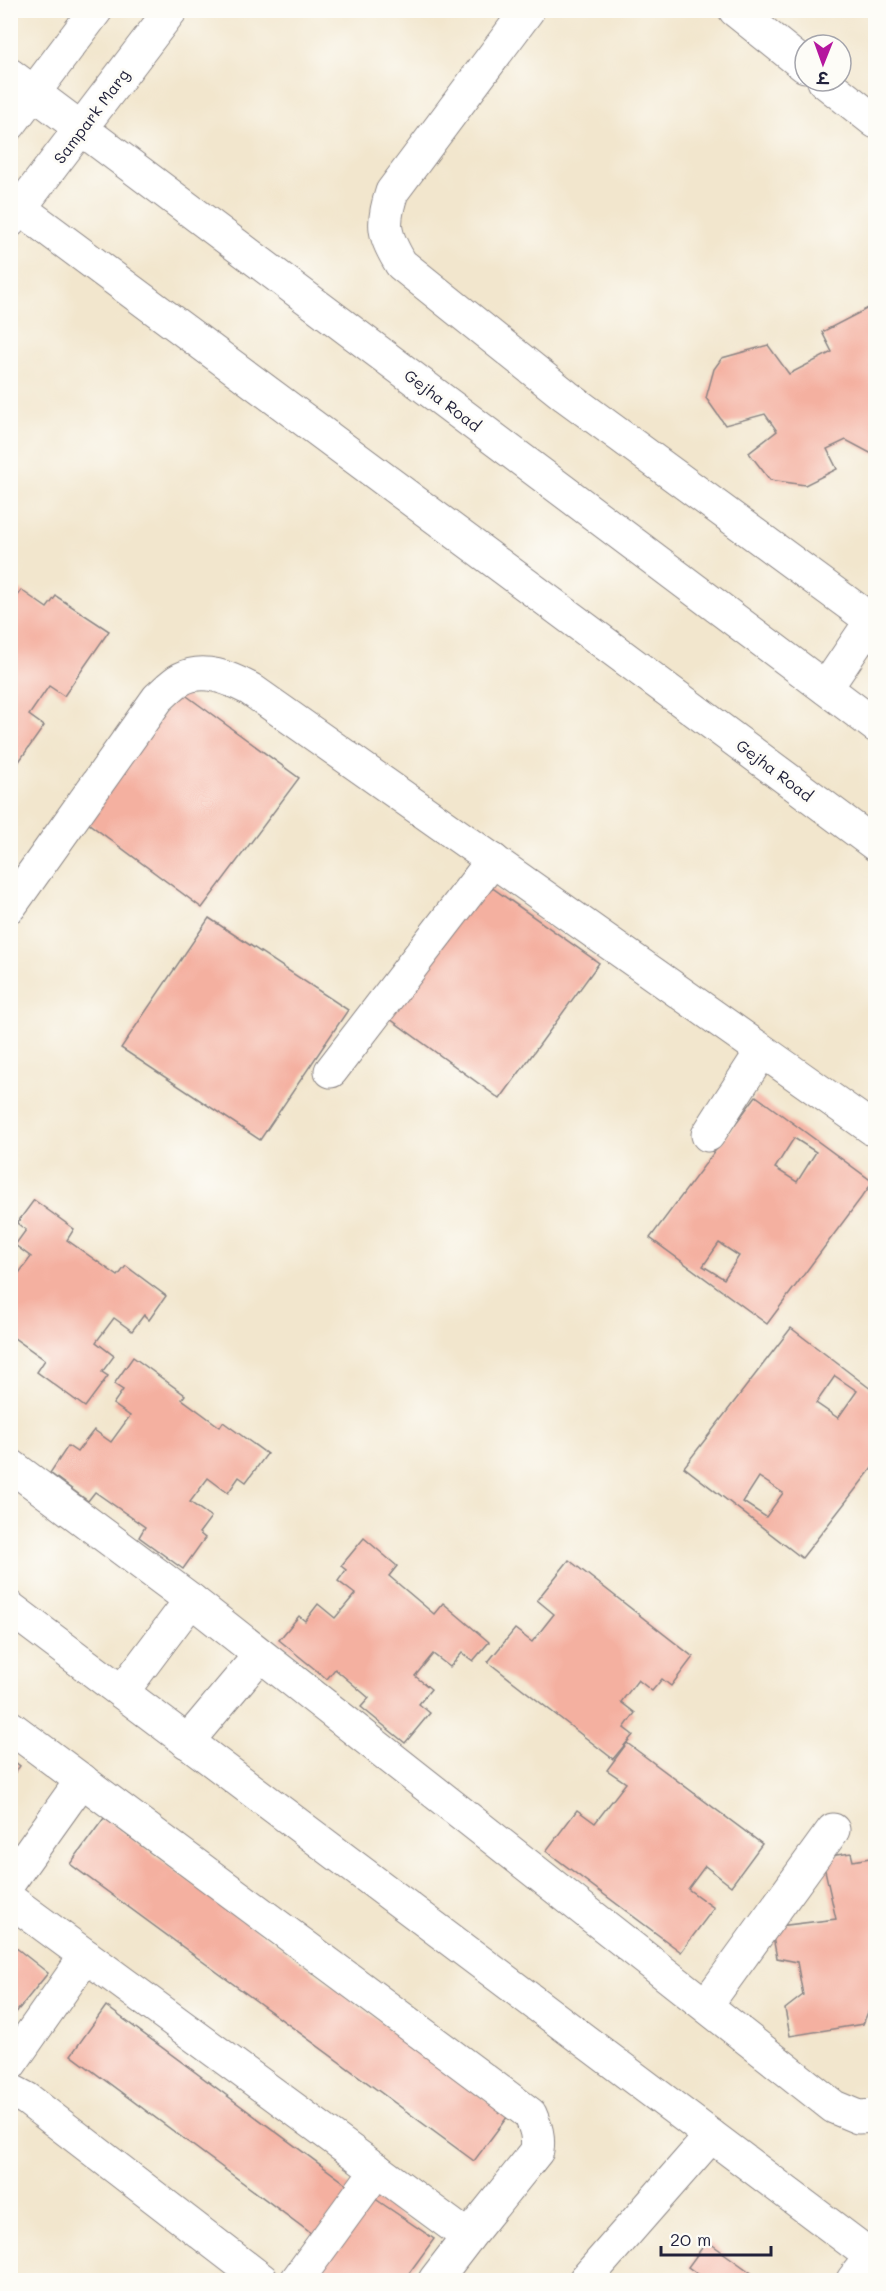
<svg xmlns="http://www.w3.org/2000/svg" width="886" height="2291" font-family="Mali,'Playpen Sans Deva',sans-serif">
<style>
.building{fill:#f4b0a0;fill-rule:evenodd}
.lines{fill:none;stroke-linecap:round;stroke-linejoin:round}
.minor-casing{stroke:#8a8484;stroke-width:35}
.minor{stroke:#fff;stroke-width:33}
.labels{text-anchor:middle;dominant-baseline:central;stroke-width:6;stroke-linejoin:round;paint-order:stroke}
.street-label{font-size:16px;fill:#22223b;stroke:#fdfcf7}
</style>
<rect width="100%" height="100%" fill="#fdfcf7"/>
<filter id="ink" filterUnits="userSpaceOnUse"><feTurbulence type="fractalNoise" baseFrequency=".0167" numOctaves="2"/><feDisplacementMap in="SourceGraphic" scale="12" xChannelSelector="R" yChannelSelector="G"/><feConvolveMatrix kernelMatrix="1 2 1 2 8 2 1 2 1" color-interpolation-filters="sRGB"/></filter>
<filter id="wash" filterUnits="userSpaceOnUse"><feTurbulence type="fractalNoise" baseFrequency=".008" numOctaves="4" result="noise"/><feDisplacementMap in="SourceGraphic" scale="24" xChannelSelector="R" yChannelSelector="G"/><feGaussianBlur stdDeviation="1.35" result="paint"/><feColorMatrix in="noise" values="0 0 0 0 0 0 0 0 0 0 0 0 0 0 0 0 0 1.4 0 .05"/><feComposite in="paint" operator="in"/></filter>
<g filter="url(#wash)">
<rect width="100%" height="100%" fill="#f2e6cd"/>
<g id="blocks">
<g class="building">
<path d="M876,304V360L870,362L876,372V453L872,454L846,440L827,449L837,469L805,485L770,480L749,453L777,431L765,414L725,425L706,398L714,369L722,358L768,345L789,374L832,352L822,332Z"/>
<path d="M21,590L47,608L56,596L109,631L64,696L49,686L29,715L44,726L13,770L10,768V605Z"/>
<path d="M180,691L299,778L202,908L84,820Z"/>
<path d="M484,882L599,963L500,1099L386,1016Z"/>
<path d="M209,918L348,1010L260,1140L121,1048Z"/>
<path d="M756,1096L873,1182L767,1324L650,1238ZM794,1138L816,1152L797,1182L775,1168ZM719,1243L739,1256L724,1279L703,1266Z"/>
<path d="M34,1200L74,1229L67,1240L118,1276L126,1266L166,1296L149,1320L144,1315L132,1331L114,1318L96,1342L114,1356L102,1372L108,1376L85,1407L37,1372L45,1360L10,1335V1285L31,1257L15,1245L26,1230L17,1223Z"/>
<path d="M791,1328L876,1393V1463L802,1558L684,1467ZM835,1376L857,1391L838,1418L816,1403ZM759,1477L783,1493L766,1517L743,1502Z"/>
<path d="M133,1357L185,1395L182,1399L220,1427L223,1422L267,1454L246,1482L239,1477L228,1493L208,1478L190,1502L211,1517L199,1533L205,1538L183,1569L139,1537L145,1527L95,1492L88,1501L50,1473L68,1446L77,1452L94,1430L111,1442L130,1416L113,1404L123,1390L114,1384Z"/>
<path d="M364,1538L397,1566L389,1576L434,1614L443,1603L489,1642L473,1661L462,1653L450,1667L433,1654L415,1676L431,1689L419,1704L430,1713L405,1743L361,1707L369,1698L335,1669L327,1679L279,1640L299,1616L305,1621L318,1604L335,1618L355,1594L338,1581L346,1570L341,1566Z"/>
<path d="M569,1560L693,1657L671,1686L662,1679L652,1691L638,1680L621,1702L635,1713L624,1728L633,1735L613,1759L488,1662L515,1629L532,1642L554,1614L537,1600Z"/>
<path d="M627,1743L762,1844L731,1886L705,1866L688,1889L714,1908L681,1952L546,1851L577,1810L595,1823L626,1783L607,1770Z"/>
<path d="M10,1758L20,1766L10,1779Z"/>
<path d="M104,1818L508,2116L474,2161L70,1864Z"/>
<path d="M851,1853L853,1861L876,1857V2017L868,2012L863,2024L790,2036L785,2009L803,1995L797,1962L777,1958L771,1927L836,1919L822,1857Z"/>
<path d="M10,1943L48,1973L10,2020Z"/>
<path d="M106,2006L353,2189L316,2237L71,2055Z"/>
<path d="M371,2196L434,2239L404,2280H312Z"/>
<path d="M707,2241L761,2280H695L699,2275L688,2267Z"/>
</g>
</g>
</g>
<g filter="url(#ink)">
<use href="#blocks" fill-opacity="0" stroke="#8a8484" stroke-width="1.5"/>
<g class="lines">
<g class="minor-casing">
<g id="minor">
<path d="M528,10L392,192C381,225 384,235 401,264L566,396L871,620"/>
<path d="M735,10L805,66"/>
<path d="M10,75L876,726"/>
<path d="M824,81L876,122"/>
<path d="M10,124L96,10"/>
<path d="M10,201L876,845"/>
<path d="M10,221L171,10"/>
<path d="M826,688L876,614"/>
<path d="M10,906L158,698C165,692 173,683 181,679C204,667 229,678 250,689L876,1131"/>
<path d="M331,1071L493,860"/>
<path d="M708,1135L762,1051"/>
<path d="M10,1465L191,1600L834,2107L858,2117L876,2116"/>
<path d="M10,1608L876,2260"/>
<path d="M122,1692L191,1600"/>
<path d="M10,1727L530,2114C536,2128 539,2136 537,2151L468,2237L10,1900"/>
<path d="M187,1742L260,1655"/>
<path d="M10,1881L82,1780"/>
<path d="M706,2005L833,1830"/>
<path d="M10,2064L86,1956"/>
<path d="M10,2090L27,2099L262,2280"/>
<path d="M297,2280L377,2170"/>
<path d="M435,2280L468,2237"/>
<path d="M585,2280L711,2136"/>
<path d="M853,2280L871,2257"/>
</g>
</g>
<use href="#minor" class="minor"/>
</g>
</g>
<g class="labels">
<g class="street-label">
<text transform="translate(91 116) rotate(-53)">Sampark Marg</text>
<text transform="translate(443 400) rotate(37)">Gejha Road</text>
<text transform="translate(775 770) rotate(37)">Gejha Road</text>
</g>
</g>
<rect width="886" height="2291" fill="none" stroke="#fdfcf7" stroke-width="36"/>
<g transform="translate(823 63) rotate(181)"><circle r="28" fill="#fdfcf7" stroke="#a5a5ac" stroke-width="1.5"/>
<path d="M0-4.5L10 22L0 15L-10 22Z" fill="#b5179e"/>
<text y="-9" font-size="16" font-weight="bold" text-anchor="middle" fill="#22223b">उ</text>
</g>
<path d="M661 2246v9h110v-9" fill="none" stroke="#22223b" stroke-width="3"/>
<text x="670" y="2246" font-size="18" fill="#22223b" stroke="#fdfcf7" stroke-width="4.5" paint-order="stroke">20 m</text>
</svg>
